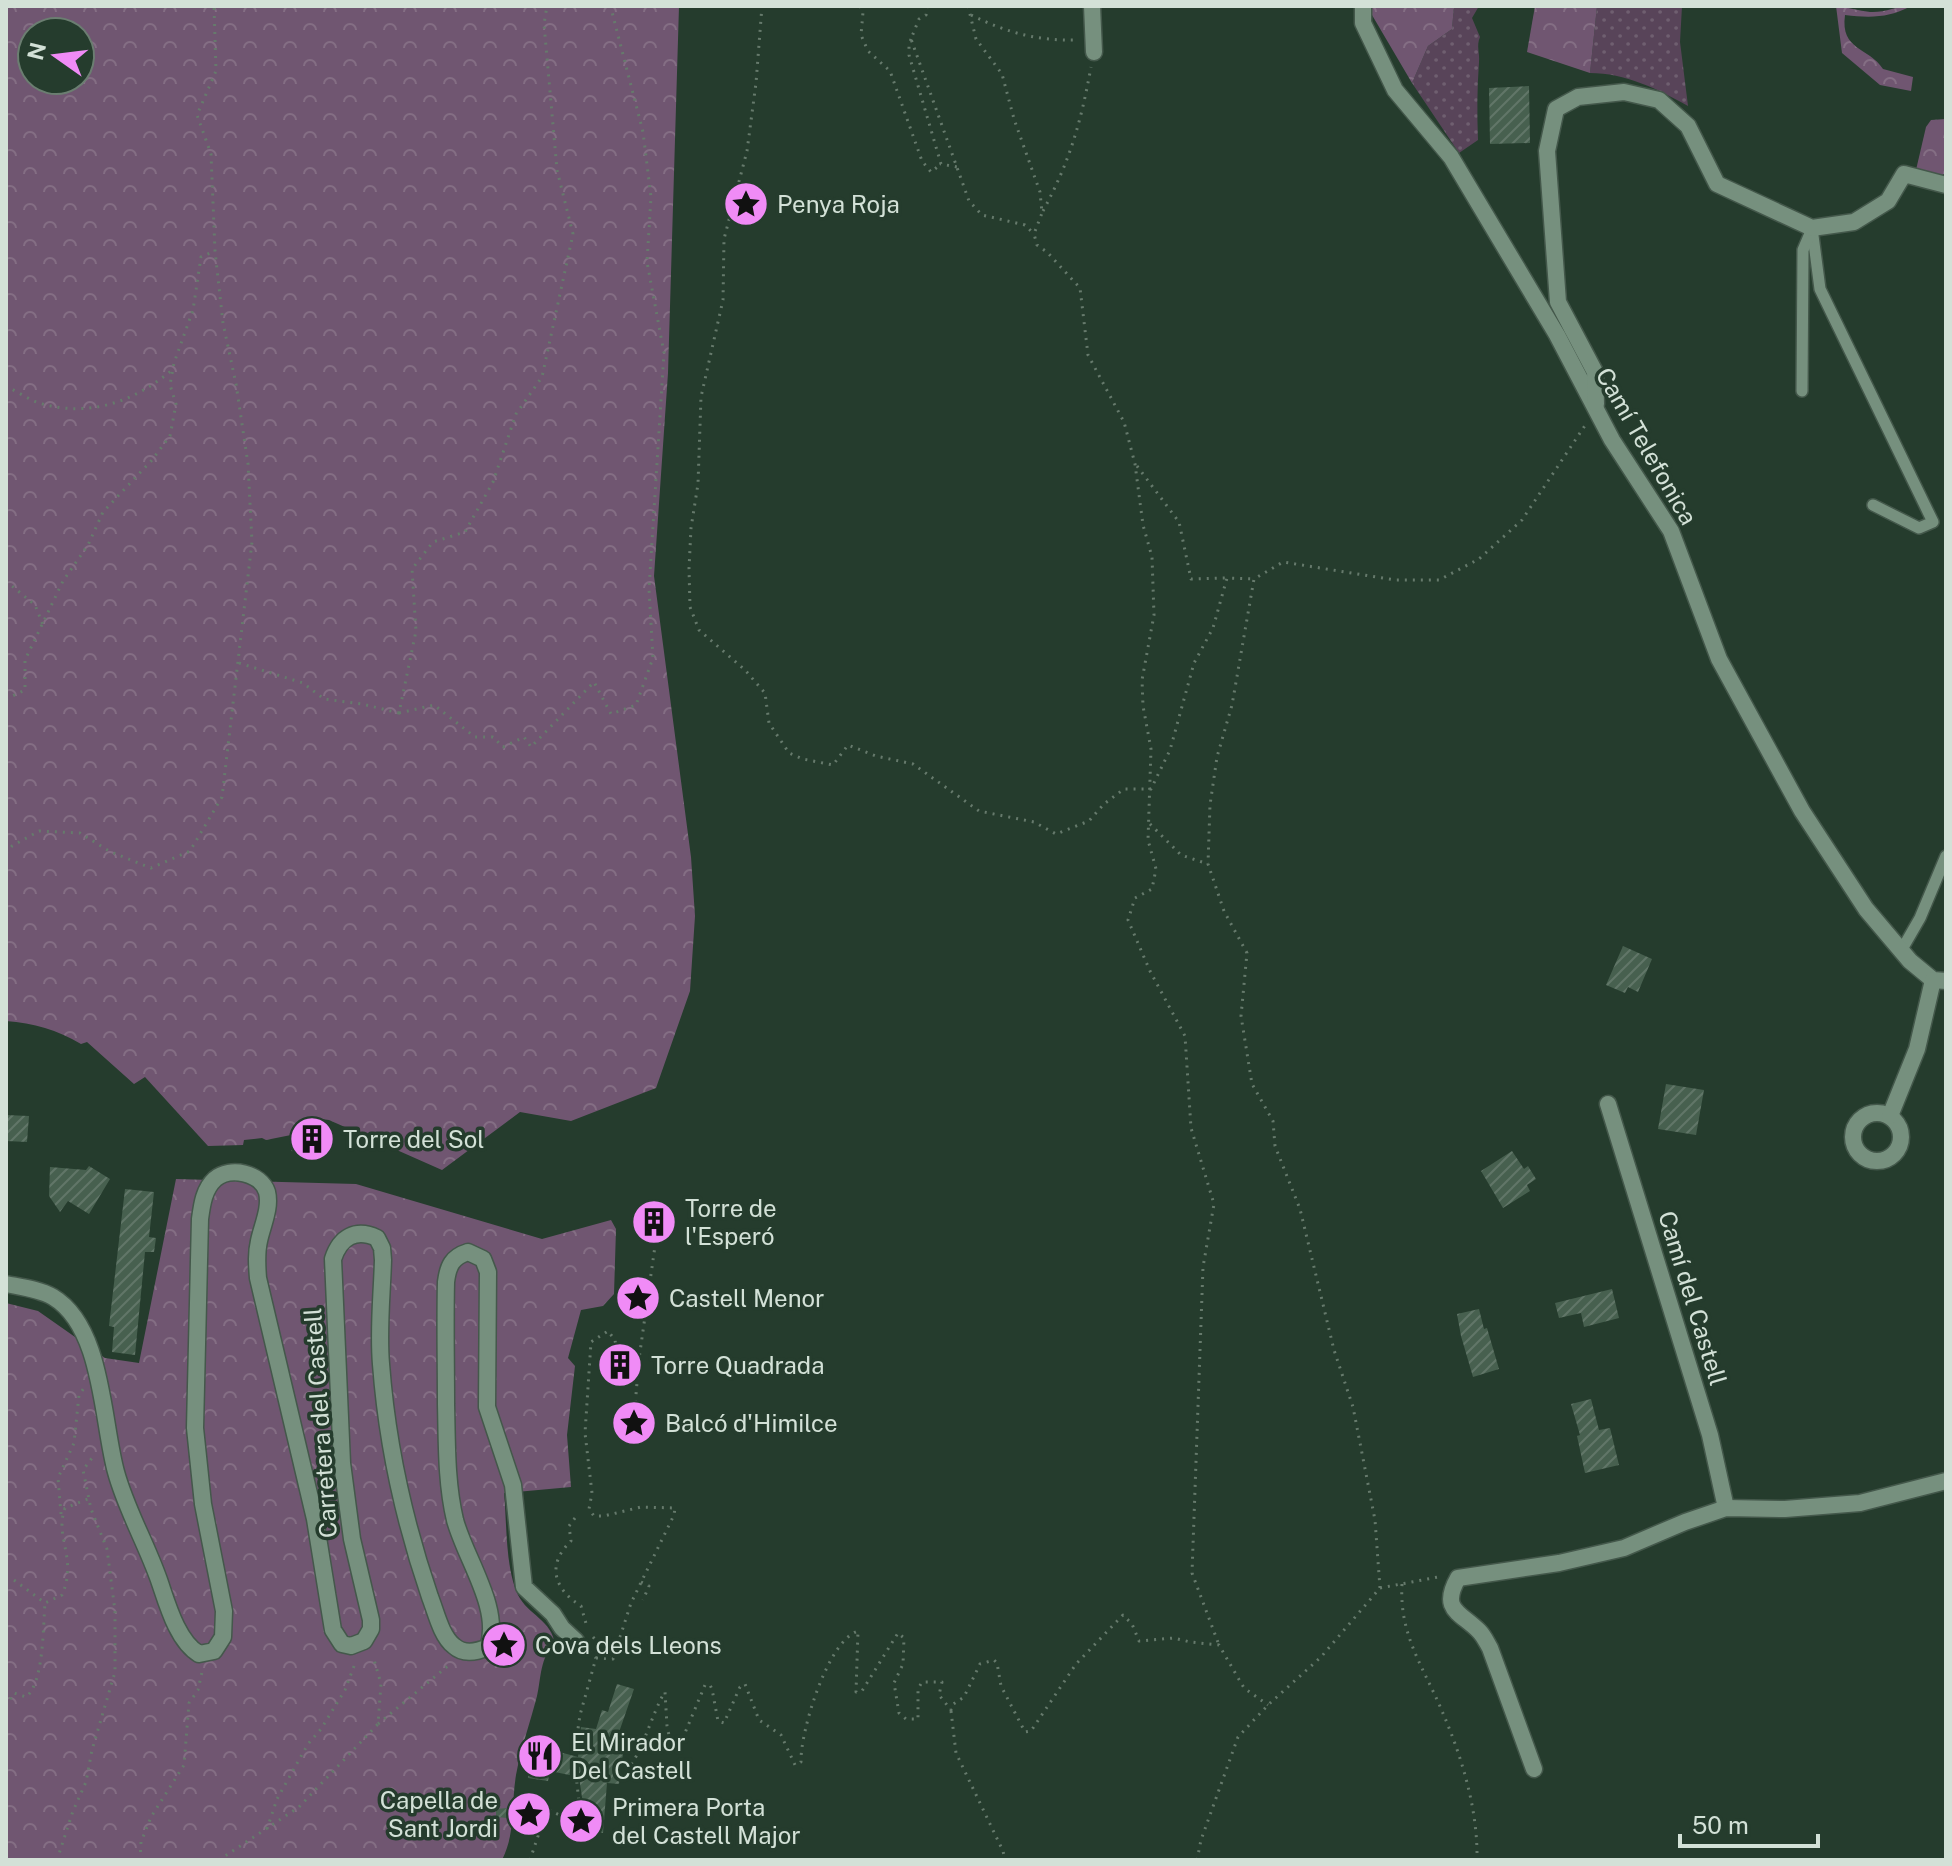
<svg xmlns="http://www.w3.org/2000/svg" width="1952" height="1866" font-family="'Public Sans',sans-serif">
<style>
.grass{fill:url(#grass-dots)}
.forest{fill:url(#forest-crowns);fill-rule:evenodd}
.building{fill:url(#building-hatch)}
.lines{fill:none;stroke-linecap:round;stroke-linejoin:round}
.service-casing{stroke:#44584b;stroke-width:14}
.minor-casing{stroke:#44584b;stroke-width:19}
.path{stroke:#667a6c;stroke-width:3;stroke-dasharray:2 6;stroke-linecap:butt}
.service{stroke:#76907e;stroke-width:11}
.minor{stroke:#76907e;stroke-width:16}
.labels{text-anchor:middle;dominant-baseline:central;stroke-width:7;stroke-linejoin:round;paint-order:stroke}
.poi-label{font-size:24px;fill:#d3e1d7;stroke:#253c2d;text-anchor:start}
.street-label{font-size:24px;fill:#d3e1d7;stroke:#253c2d}
</style>
<defs>
<pattern id="grass-dots" width="8" height="8" patternUnits="userSpaceOnUse" patternTransform="scale(2)"><rect width="8" height="8" fill="#584459"/><path d="M2 2h.1M6 6h.1" fill="none" stroke="#6f5f70" stroke-width="1.8" stroke-linecap="round"/></pattern>
<pattern id="forest-crowns" width="20" height="18" patternUnits="userSpaceOnUse" patternTransform="scale(2)"><rect width="20" height="18" fill="#705671"/><path d="M2 6a3 3 0 1 1 6 0M12 15a3 3 0 1 1 6 0" fill="none" stroke="#846e84"/></pattern>
<pattern id="building-hatch" width="6" height="6" patternUnits="userSpaceOnUse" patternTransform="scale(2)"><rect width="6" height="6" fill="#47604f"/><path d="M-1 1l2-2M0 6l6-6M5 7l2-2" fill="none" stroke="#617668"/></pattern>
</defs>
<rect width="100%" height="100%" fill="#253c2d"/>
<g class="grass">
<path d="M1454,6H1479L1472,18L1480,37C1476,46 1480,53 1479,62C1477,89 1477,114 1478,140L1459,153L1412,83L1428,46L1452,29Z"/>
<path d="M1597,6H1682L1680,42L1688,106C1658,89 1625,73 1590,73Z"/>
</g>
<g class="forest">
<path d="M6,6H679L668,373L654,576L691,857L695,916L690,991L656,1088L571,1121L520,1112L442,1170L329,1120C311,1117 299,1117 291,1135L266,1140L262,1138L244,1140L243,1145L208,1146L145,1077L134,1084L87,1042L81,1044C57,1030 34,1023 6,1021ZM80,32V80H32V32Z"/>
<path d="M1372,6H1454L1452,29L1428,46L1412,83L1372,15Z"/>
<path d="M1535,6H1597L1590,73L1527,52Z"/>
<path d="M1836,6C1847,7 1859,11 1870,12C1884,13 1897,6 1911,6C1889,18 1870,18 1845,15C1840,51 1869,47 1883,69L1913,77L1911,91L1880,85L1842,53Z"/>
<path d="M1946,119V171L1943,175L1916,170L1926,127L1931,120Z"/>
<path d="M176,1179L356,1184L542,1239L611,1220L616,1229L614,1294L603,1306L581,1310L568,1358L575,1366L567,1435L571,1487L504,1493C507,1522 505,1568 518,1595C528,1615 552,1620 555,1645C540,1655 541,1680 537,1696C530,1723 521,1748 516,1775C511,1805 516,1832 502,1860H6V1303L38,1311L105,1358L139,1363Z"/>
</g>
<g class="building">
<path d="M1529,86L1530,143L1490,144L1489,88Z"/>
<path d="M1623,946L1652,959L1638,992L1628,987L1625,993L1606,985Z"/>
<path d="M1666,1084L1704,1090L1696,1135L1658,1129Z"/>
<path d="M6,1115L29,1116L27,1142L6,1141Z"/>
<path d="M312,1123L322,1125L323,1130L319,1155L291,1151Z"/>
<path d="M1512,1151L1524,1169L1528,1166L1536,1179L1527,1185L1530,1191L1503,1208L1481,1171Z"/>
<path d="M89,1166L110,1179L89,1214L68,1201L60,1212L49,1196L50,1167L86,1170Z"/>
<path d="M125,1189L154,1192L149,1237L156,1238L154,1252H145L135,1355L112,1352L114,1327L109,1326Z"/>
<path d="M652,1208L668,1223L655,1237L639,1222Z"/>
<path d="M1612,1289L1619,1318L1584,1327L1581,1313L1559,1318L1555,1303Z"/>
<path d="M1479,1309L1484,1329L1487,1328L1499,1369L1473,1377L1461,1336L1457,1314Z"/>
<path d="M1591,1399L1599,1430L1610,1428L1619,1465L1585,1473L1577,1436L1580,1435L1571,1404Z"/>
<path d="M617,1684L634,1689L617,1738L625,1740L620,1775L619,1784L607,1783L603,1833L587,1831L579,1777L550,1771L548,1781L528,1778L530,1766L537,1746L578,1757L581,1727L596,1729L602,1710L608,1712Z"/>
<path d="M538,1805L537,1821L496,1817V1809Z"/>
</g>
<g class="lines">
<g class="service-casing">
<g id="service">
<path d="M1812,228L1820,289L1933,522L1919,528L1873,505"/>
<path d="M1802,391L1803,250L1812,229"/>
<path d="M1901,951L1920,918L1946,856"/>
</g>
</g>
<g class="minor-casing">
<g id="minor">
<path d="M1092,6L1094,52"/>
<path d="M1363,6V23L1395,90L1451,157L1557,335L1612,440L1671,531L1719,659L1802,811L1866,909L1910,961L1933,980L1946,981"/>
<path d="M1596,404L1595,372L1558,302L1547,151L1556,109L1578,97L1624,92L1659,100L1688,126L1717,184L1812,228L1854,222L1888,201L1904,174L1946,185"/>
<path d="M1608,1104L1710,1435L1726,1508"/>
<circle cx="1877" cy="1137" r="24"/>
<path d="M1890,1116L1917,1049L1933,980"/>
<path d="M6,1284C21,1287 39,1289 53,1297C103,1327 102,1421 116,1472C126,1509 146,1543 159,1580C167,1603 177,1641 199,1654L214,1651L223,1637L224,1611L203,1504L195,1428L200,1219C202,1204 204,1189 215,1179C230,1166 261,1173 267,1192C271,1208 262,1226 259,1241C256,1254 257,1265 258,1278L315,1519L333,1630L342,1644L351,1646L364,1641L371,1629V1620L352,1539L342,1463L333,1259C340,1237 356,1228 377,1238L382,1248L383,1260C382,1295 378,1329 381,1364C387,1444 404,1521 430,1597C436,1612 441,1636 454,1646C464,1655 477,1652 488,1647C502,1609 465,1558 455,1520C446,1482 447,1442 446,1404C446,1363 445,1322 446,1282C448,1266 452,1257 468,1252L483,1259L488,1272L487,1407L513,1485L524,1587L553,1614L562,1628L576,1641"/>
<path d="M1534,1769L1490,1648C1487,1643 1484,1636 1479,1631C1460,1612 1440,1610 1458,1578L1559,1563L1624,1548L1685,1522L1726,1508L1785,1509L1860,1503L1946,1481"/>
</g>
</g>
<g class="path">
<path d="M762,6L756,83L747,151L724,239L723,300L701,397L698,484L691,528L689,569L690,607L699,630L745,670L765,693L769,723L789,753L803,759L833,765L848,745L876,756L913,764L979,811L1034,822L1056,834L1089,821L1104,804L1124,789H1151L1170,750L1194,663L1213,628L1227,578L1254,579"/>
<path d="M860,6L863,12L861,35L868,51L890,71L922,161L931,172L941,164"/>
<path d="M927,6L926,15L919,19L911,39L969,201L982,215L1025,225L1034,234"/>
<path d="M968,6L976,39L1002,74L1014,119L1040,192L1042,213L1034,234L1037,245L1047,252L1080,288L1088,355L1124,422L1135,464L1143,525L1152,557L1154,615L1142,680L1143,706L1151,749L1148,840L1156,869L1152,889L1135,898L1128,920L1150,971L1185,1036L1191,1128L1214,1204L1203,1267L1192,1573L1219,1645"/>
<path d="M971,15C1008,33 1037,41 1078,40"/>
<path d="M911,39L909,45V55L941,164L957,167"/>
<path d="M1043,211C1070,161 1081,122 1091,67"/>
<path d="M6,386C16,391 28,399 39,403C89,418 133,402 171,371"/>
<path d="M1137,466L1179,522L1191,579L1227,578"/>
<path d="M6,581L35,605L43,625"/>
<path d="M239,663L303,683L324,699L362,704L399,713L416,631L412,569L433,542L465,532L493,482L516,414L542,377L573,234L557,170L544,24L547,6"/>
<path d="M6,699L25,690V660L63,581L88,545L103,512L152,460L170,436L176,404L170,385L174,363L193,310L201,257L215,251"/>
<path d="M399,713L434,705L475,737H493L503,747L524,737L531,747L594,682L611,714L636,705L653,658L649,589L664,353L647,262L651,197L643,132L612,12L613,6"/>
<path d="M1150,824L1181,855L1208,864"/>
<path d="M6,853L12,846L39,831L80,833L109,851L151,868L190,851L222,797L252,542L248,464L236,384L223,323L215,251L211,154L197,115L216,71L214,6"/>
<path d="M627,1361L639,1359L655,1246"/>
<path d="M634,1418L639,1359"/>
<path d="M61,1514L58,1478L74,1443L79,1395L84,1388"/>
<path d="M575,1518L569,1526L571,1541C546,1565 554,1589 581,1606L587,1627"/>
<path d="M6,1580H14L45,1603L62,1595C78,1558 54,1538 65,1508L88,1499"/>
<path d="M641,1582L649,1586L643,1600"/>
<path d="M1402,1584C1399,1635 1423,1666 1442,1711C1462,1757 1478,1810 1477,1860"/>
<path d="M1380,1588L1375,1520L1353,1407L1334,1350L1300,1209L1275,1146L1273,1121L1252,1084L1241,1016L1247,953L1224,911L1208,864L1210,805L1217,757L1232,705L1254,579L1283,562L1395,580H1439L1479,559L1522,520L1586,424"/>
<path d="M593,1637L612,1657"/>
<path d="M596,1658L613,1659L631,1603L674,1515L675,1508L641,1507L604,1516H594L589,1509L592,1493L585,1433L591,1342L608,1331L615,1340L617,1354"/>
<path d="M6,1706L14,1693L26,1697C44,1683 43,1626 45,1603"/>
<path d="M951,1711L956,1753L1003,1851L1005,1860"/>
<path d="M378,1724L449,1665"/>
<path d="M620,1775C639,1767 652,1711 665,1692L667,1726L670,1740L677,1744L682,1740L705,1685H710L712,1689L718,1721L724,1723L740,1687L745,1684L759,1720L781,1735L795,1765L801,1762C800,1732 828,1640 858,1631L856,1692L862,1691L898,1633L904,1638L903,1664L894,1683L899,1713L906,1719H918V1689L922,1682H942L939,1695L951,1710L952,1705L964,1697L980,1664L994,1660L997,1663L1001,1686L1025,1732L1031,1731L1076,1664L1123,1615L1132,1624L1139,1641L1174,1638L1190,1642L1219,1645L1244,1688L1268,1705"/>
<path d="M267,1829L277,1799L308,1744L321,1729L345,1690L356,1661"/>
<path d="M57,1860L73,1811L86,1782L92,1750L115,1672V1611L107,1549L91,1509L83,1470L95,1454"/>
<path d="M140,1860L141,1842L151,1817L184,1765L189,1703L198,1690L202,1672"/>
<path d="M219,1860L299,1807L378,1724L381,1684L373,1656"/>
<path d="M530,1860L547,1809L572,1821H581L574,1756L580,1715L596,1658L589,1651"/>
<path d="M1197,1860L1201,1840L1238,1737L1268,1705L1321,1657L1380,1588L1438,1577"/>
</g>
<use href="#service" class="service"/>
<use href="#minor" class="minor"/>
</g>
<defs>
<g id="sight-disc" transform="scale(2.3)"><circle r="9.5" fill="#f08bf6" stroke="#253c2d"/><path d="M0-6L1.8-2.2L6-1.7L2.9 1.2L3.7 5.4L0 3.3L-3.7 5.4L-2.9 1.2L-6-1.7L-1.8-2.2Z" fill="#111"/></g>
<g id="building-disc" transform="scale(2.3)"><circle r="9.5" fill="#f08bf6" stroke="#253c2d"/><path d="M-4-6H4V6H1V3H-1V6H-4ZM-2.5-4.3h1.7v1.8h-1.7ZM.8-4.3h1.7v1.8H.8ZM-2.5-1h1.7V.8h-1.7ZM.8-1h1.7V.8H.8Z" fill="#111"/></g>
<g id="restaurant-disc" transform="scale(2.3)"><circle r="9.5" fill="#f08bf6" stroke="#253c2d"/><path d="M-5-6h1v4h1v-4h1v4h1v-4h1v5L-1.5 .5V6h-2V.5L-5-1ZM5-6V6H3V1.5H1.5Q1.5-4 5-6Z" fill="#111"/></g>
</defs>
<g fill-rule="evenodd">
<use href="#sight-disc" x="746" y="204"/>
<use href="#building-disc" x="312" y="1139"/>
<use href="#building-disc" x="654" y="1222"/>
<use href="#sight-disc" x="638" y="1298"/>
<use href="#building-disc" x="620" y="1365"/>
<use href="#sight-disc" x="634" y="1423"/>
<use href="#sight-disc" x="504" y="1645"/>
<use href="#restaurant-disc" x="540" y="1756"/>
<use href="#sight-disc" x="529" y="1814"/>
<use href="#sight-disc" x="581" y="1821"/>
</g>
<g class="labels">
<g class="poi-label">
<text x="777" y="204">Penya Roja</text>
<text x="343" y="1139">Torre del Sol</text>
<text x="685" y="1208">Torre de<tspan x="685" dy="28">l'Esperó</tspan></text>
<text x="669" y="1298">Castell Menor</text>
<text x="651" y="1365">Torre Quadrada</text>
<text x="665" y="1423">Balcó d'Himilce</text>
<text x="535" y="1645">Cova dels Lleons</text>
<text x="571" y="1742">El Mirador<tspan x="571" dy="28">Del Castell</tspan></text>
<text x="498" y="1800" text-anchor="end">Capella de<tspan x="498" dy="28">Sant Jordi</tspan></text>
<text x="612" y="1807">Primera Porta<tspan x="612" dy="28">del Castell Major</tspan></text>
</g>
<g class="street-label">
<text transform="translate(1647 446) rotate(60)">Camí Telefonica</text>
<text transform="translate(1693 1298) rotate(73)">Camí del Castell</text>
<text transform="translate(320 1423) rotate(-94)">Carretera del Castell</text>
</g>
</g>
<rect width="1952" height="1866" fill="none" stroke="#d3e1d7" stroke-width="16"/>
<g transform="translate(56 56) rotate(284)"><circle r="38" fill="#253c2d" stroke="#6b7e71" stroke-width="2"/>
<path d="M0-6L14 30L0 20L-14 30Z" fill="#f08bf6"/>
<text y="-12" font-size="22" font-weight="bold" text-anchor="middle" fill="#d3e1d7">N</text>
</g>
<path d="M1680 1834v12h138v-12" fill="none" stroke="#d3e1d7" stroke-width="4"/>
<text x="1692" y="1834" font-size="24" fill="#d3e1d7" stroke="#253c2d" stroke-width="6" paint-order="stroke">50 m</text>
</svg>
